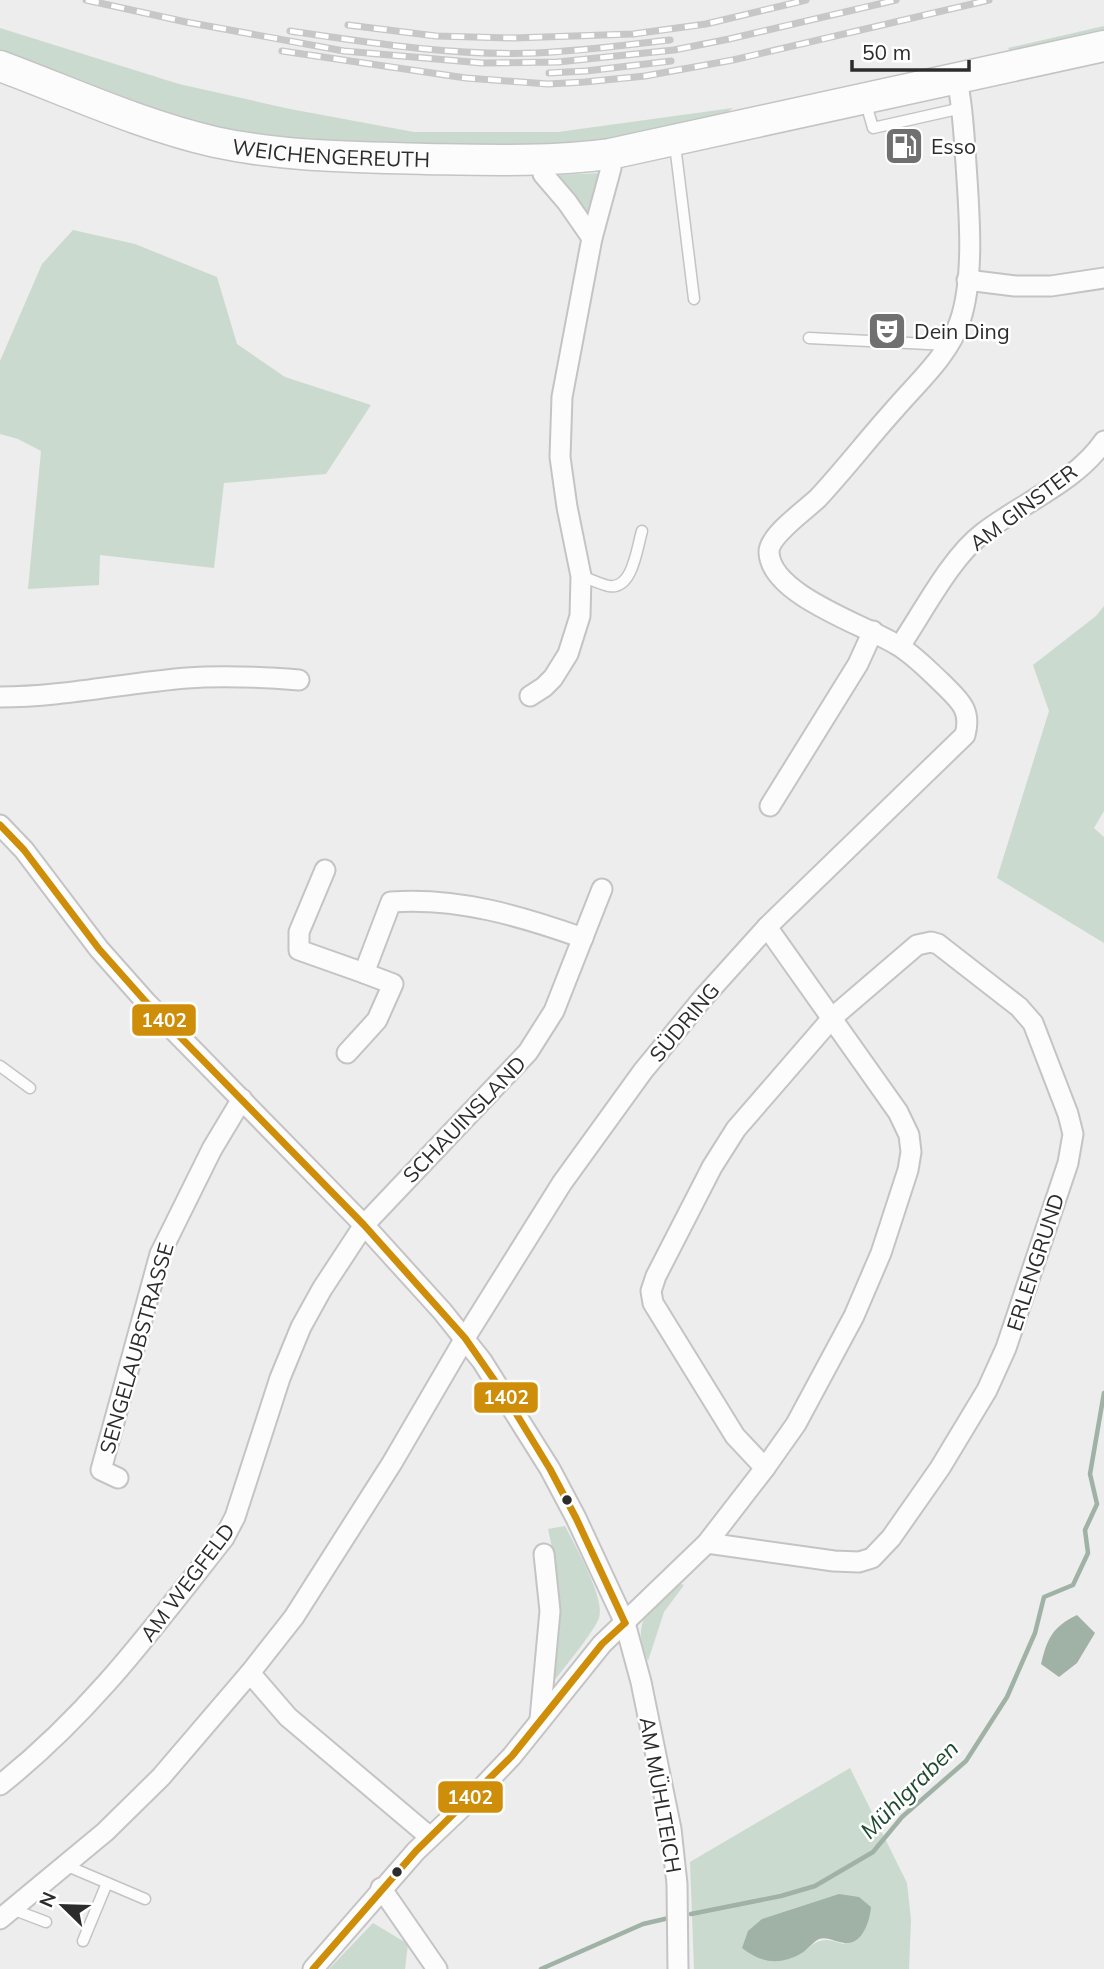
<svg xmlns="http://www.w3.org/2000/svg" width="1104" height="1969" font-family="Mulish,sans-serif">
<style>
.green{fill:#cbdacf;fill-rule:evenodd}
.water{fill:#9fb2a5}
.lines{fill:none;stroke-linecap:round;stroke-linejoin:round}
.stream{stroke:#9fb2a5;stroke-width:4.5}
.service-casing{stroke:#c3c4c3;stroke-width:13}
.minor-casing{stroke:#c3c4c3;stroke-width:23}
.primary-casing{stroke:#c3c4c3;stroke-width:33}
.service{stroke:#fcfcfc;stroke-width:10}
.minor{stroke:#fcfcfc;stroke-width:19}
.primary{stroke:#fcfcfc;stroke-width:30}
.rail-casing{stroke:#c6c7c6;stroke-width:7}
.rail{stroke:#fff;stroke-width:4.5;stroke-dasharray:13;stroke-linecap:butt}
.bus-1-casing{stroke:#fff;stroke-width:12}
.bus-1{stroke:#ce8e09;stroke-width:7}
.bus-dot{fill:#2b2c2b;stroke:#fff;stroke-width:2.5}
.labels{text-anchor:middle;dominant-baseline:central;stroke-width:5;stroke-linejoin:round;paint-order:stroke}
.poi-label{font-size:21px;fill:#2b2c2b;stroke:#fff;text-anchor:start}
.street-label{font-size:21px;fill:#2b2c2b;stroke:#fff}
.water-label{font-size:23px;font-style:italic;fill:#1d4b2f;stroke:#fff}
.line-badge{stroke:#fff;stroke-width:2.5}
.badge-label{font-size:19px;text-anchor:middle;font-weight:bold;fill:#fff}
</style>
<rect width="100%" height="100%" fill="#ecedec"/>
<g class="green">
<path d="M1104,26V32L1011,53L1008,48Z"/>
<path d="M0,28L179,84L290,109L414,132H558L733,108L719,119L589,145L400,143L279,137L226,129L139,104L0,52Z"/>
<path d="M601,173L589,221L557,181L560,175Z"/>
<path d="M73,230L135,244L217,277L237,344L285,377L371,405L326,474L224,483L214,568L100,555L99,585L28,589L41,451L18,439L0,434V361L42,264Z"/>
<path d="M1104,606V811L1094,828L1104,837V943L997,878L1049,711L1033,665L1096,616Z"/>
<path d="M565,1526C574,1544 606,1599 599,1618C595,1630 564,1668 554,1681L551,1676C566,1629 559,1576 548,1529Z"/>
<path d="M676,1582L684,1585L664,1612L648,1661C630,1618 650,1612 676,1582Z"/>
<path d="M850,1768L907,1883L911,1920L909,1969H694L690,1862ZM748,1931H864L843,1944C821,1936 818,1940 801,1954Z"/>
<path d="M373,1923L408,1944L405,1969H329Z"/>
</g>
<g class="water">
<path d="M1077,1615L1095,1633L1077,1663L1059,1677L1041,1664C1047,1639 1052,1627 1077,1615Z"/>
<path d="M839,1894L859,1897L871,1907C870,1920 863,1944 846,1943C837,1943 828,1936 819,1939C813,1942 807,1950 802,1953C779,1966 761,1963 742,1948L748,1931L762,1919Z"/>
</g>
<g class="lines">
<g class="stream">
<path d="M691,1914L781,1896L815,1886L873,1852L902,1817L966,1761L1007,1697L1035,1633L1044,1597L1073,1585L1088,1553L1085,1530L1097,1504L1090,1474L1104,1393"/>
<path d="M541,1969L643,1924L669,1918"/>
</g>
<g class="service-casing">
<g id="service">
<path d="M865,100L873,128L962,108"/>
<path d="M675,145L694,299"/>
<path d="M809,338L948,345"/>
<path d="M581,576C590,579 600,584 609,586C633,590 637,547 642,531"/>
<path d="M0,1066L30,1088"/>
<path d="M65,1865L145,1899"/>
<path d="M12,1909L46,1922"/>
<path d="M83,1941L107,1883"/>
</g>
</g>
<g class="minor-casing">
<g id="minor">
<path d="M541,160L543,174L567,202L592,238"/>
<path d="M967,280L1015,286H1051L1104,278"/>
<path d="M900,646C923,612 951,557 983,533C1022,503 1076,482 1104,441"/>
<path d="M530,696L544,687L553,678L568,654L580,616L581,576L567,507L560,457L562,397L592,238L611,168L610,154"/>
<path d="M0,697C63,697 124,683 187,678C224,675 261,677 299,680"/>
<path d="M770,806L858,664L873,631"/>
<path d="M0,825L24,850L99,949L146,1002L364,1225L442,1311L482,1361L550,1469L576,1518L625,1623L641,1682L671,1829L677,1884L678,1969"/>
<path d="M325,870L299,932V950L364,973L391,902C457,897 521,916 583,938"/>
<path d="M347,1053L377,1020L393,984L364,973"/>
<path d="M118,1478L101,1470L160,1254L212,1149L242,1099"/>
<path d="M707,1543L834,1561L859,1562L872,1558L891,1538L940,1468L987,1390L1006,1348L1068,1163L1073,1134L1068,1114L1033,1023L1019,1007L938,944L931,942L917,945L833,1017L736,1129L712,1167L656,1276L651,1291L653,1303L735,1436L765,1468"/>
<path d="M250,1673L288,1717L430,1837"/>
<path d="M540,1719L550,1611L544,1554"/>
<path d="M0,1785C91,1713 153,1628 224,1538L235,1517L280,1378L301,1327L322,1289L364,1225L528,1052L554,1011L602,889"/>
<path d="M381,1888L437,1969"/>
<path d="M0,1919L105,1832L161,1777L250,1673L294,1617L392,1463L465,1338L562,1183L643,1071L703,998L767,927L965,735C972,709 959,700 941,682C927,669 913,654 897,645C865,625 770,595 769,552C769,535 806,510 818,498C844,470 868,439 894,410C917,383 949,355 960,321C975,277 969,210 966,164C964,136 963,107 957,80"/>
<path d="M313,1969L416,1851L474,1796L512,1756L602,1644L707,1543L765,1468L796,1424L854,1316L881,1253L908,1170L911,1152L909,1135L898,1112L767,927"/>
</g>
</g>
<g class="primary-casing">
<g id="primary">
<path id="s1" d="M0,66C70,92 141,125 215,142C284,157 355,157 425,159C487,160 549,162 610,154L1104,46"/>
</g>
</g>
<use href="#service" class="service"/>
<use href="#minor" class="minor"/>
<use href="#primary" class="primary"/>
<g class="rail-casing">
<g id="rail">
<path d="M86,0L186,22L344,51L482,63L558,62L674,50L729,39L896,0"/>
<path d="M348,25L436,36L514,38L633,34L706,24L806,0"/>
<path d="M290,31C371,43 454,56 536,53C581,51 625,45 670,40"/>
<path d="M282,51L466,78L548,84L585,82L645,76L733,60L989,0"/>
<path d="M549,73L586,71L671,61"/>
</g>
</g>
<use href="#rail" class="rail"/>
<g class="bus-1-casing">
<g id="bus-1">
<path d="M0,825L24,850L99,949L146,1002L364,1225L465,1338L506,1397L550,1469L576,1518L625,1623"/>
<path d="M313,1969L416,1851L512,1756L602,1644L625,1623"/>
</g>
</g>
<use href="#bus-1" class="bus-1"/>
</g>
<defs>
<g id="fuel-square" transform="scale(2.0125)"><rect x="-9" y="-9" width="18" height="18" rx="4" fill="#6f706f" stroke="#fff"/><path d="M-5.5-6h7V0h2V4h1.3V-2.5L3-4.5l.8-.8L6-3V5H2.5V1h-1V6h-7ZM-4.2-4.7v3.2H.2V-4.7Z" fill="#fff"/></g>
<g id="theatre-square" transform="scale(2.0125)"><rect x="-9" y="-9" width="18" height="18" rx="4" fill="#6f706f" stroke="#fff"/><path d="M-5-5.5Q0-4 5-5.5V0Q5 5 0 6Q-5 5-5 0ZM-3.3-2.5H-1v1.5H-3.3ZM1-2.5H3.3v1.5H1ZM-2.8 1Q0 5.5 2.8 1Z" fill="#fff"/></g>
</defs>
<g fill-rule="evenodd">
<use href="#fuel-square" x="904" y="146"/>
<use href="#theatre-square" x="887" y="331"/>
</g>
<g class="bus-dot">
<circle cx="567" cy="1500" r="6"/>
<circle cx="397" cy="1872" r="6"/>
</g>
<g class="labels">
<g class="poi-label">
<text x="931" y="146">Esso</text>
<text x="914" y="331">Dein Ding</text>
</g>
<g class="street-label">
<text stroke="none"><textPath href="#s1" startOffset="345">WEICHENGEREUTH</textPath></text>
<text transform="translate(1023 507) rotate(-37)">AM GINSTER</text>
<text transform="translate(684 1022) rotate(-50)">SÜDRING</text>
<text transform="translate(464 1119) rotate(-46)">SCHAUINSLAND</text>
<text transform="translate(1035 1262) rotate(-72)">ERLENGRUND</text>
<text transform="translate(136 1348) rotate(-74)">SENGELAUBSTRASSE</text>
<text transform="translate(187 1582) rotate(-53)">AM WEGFELD</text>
<text transform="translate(661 1795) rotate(80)">AM MÜHLTEICH</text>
</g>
<g class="water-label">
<text transform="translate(909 1789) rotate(-45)">Mühlgraben</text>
</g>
</g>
<g class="line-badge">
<rect x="131" y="1003" width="66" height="34" rx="7" fill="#ce8e09"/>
<rect x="473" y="1381" width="66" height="33" rx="7" fill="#ce8e09"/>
<rect x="437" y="1780" width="67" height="34" rx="7" fill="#ce8e09"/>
</g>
<g class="badge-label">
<text x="164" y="1027">1402</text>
<text x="506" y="1404">1402</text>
<text x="470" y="1804">1402</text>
</g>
<g transform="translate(63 1906) rotate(293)" stroke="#ffffff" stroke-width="5" paint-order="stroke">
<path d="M0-5L12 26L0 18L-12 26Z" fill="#2b2c2b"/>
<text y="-10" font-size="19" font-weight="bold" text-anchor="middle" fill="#2b2c2b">N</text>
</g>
<path d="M852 60v10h117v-10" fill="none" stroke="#2b2c2b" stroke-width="3.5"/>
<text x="862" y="60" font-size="21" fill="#2b2c2b" stroke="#ffffff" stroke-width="5" paint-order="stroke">50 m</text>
</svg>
